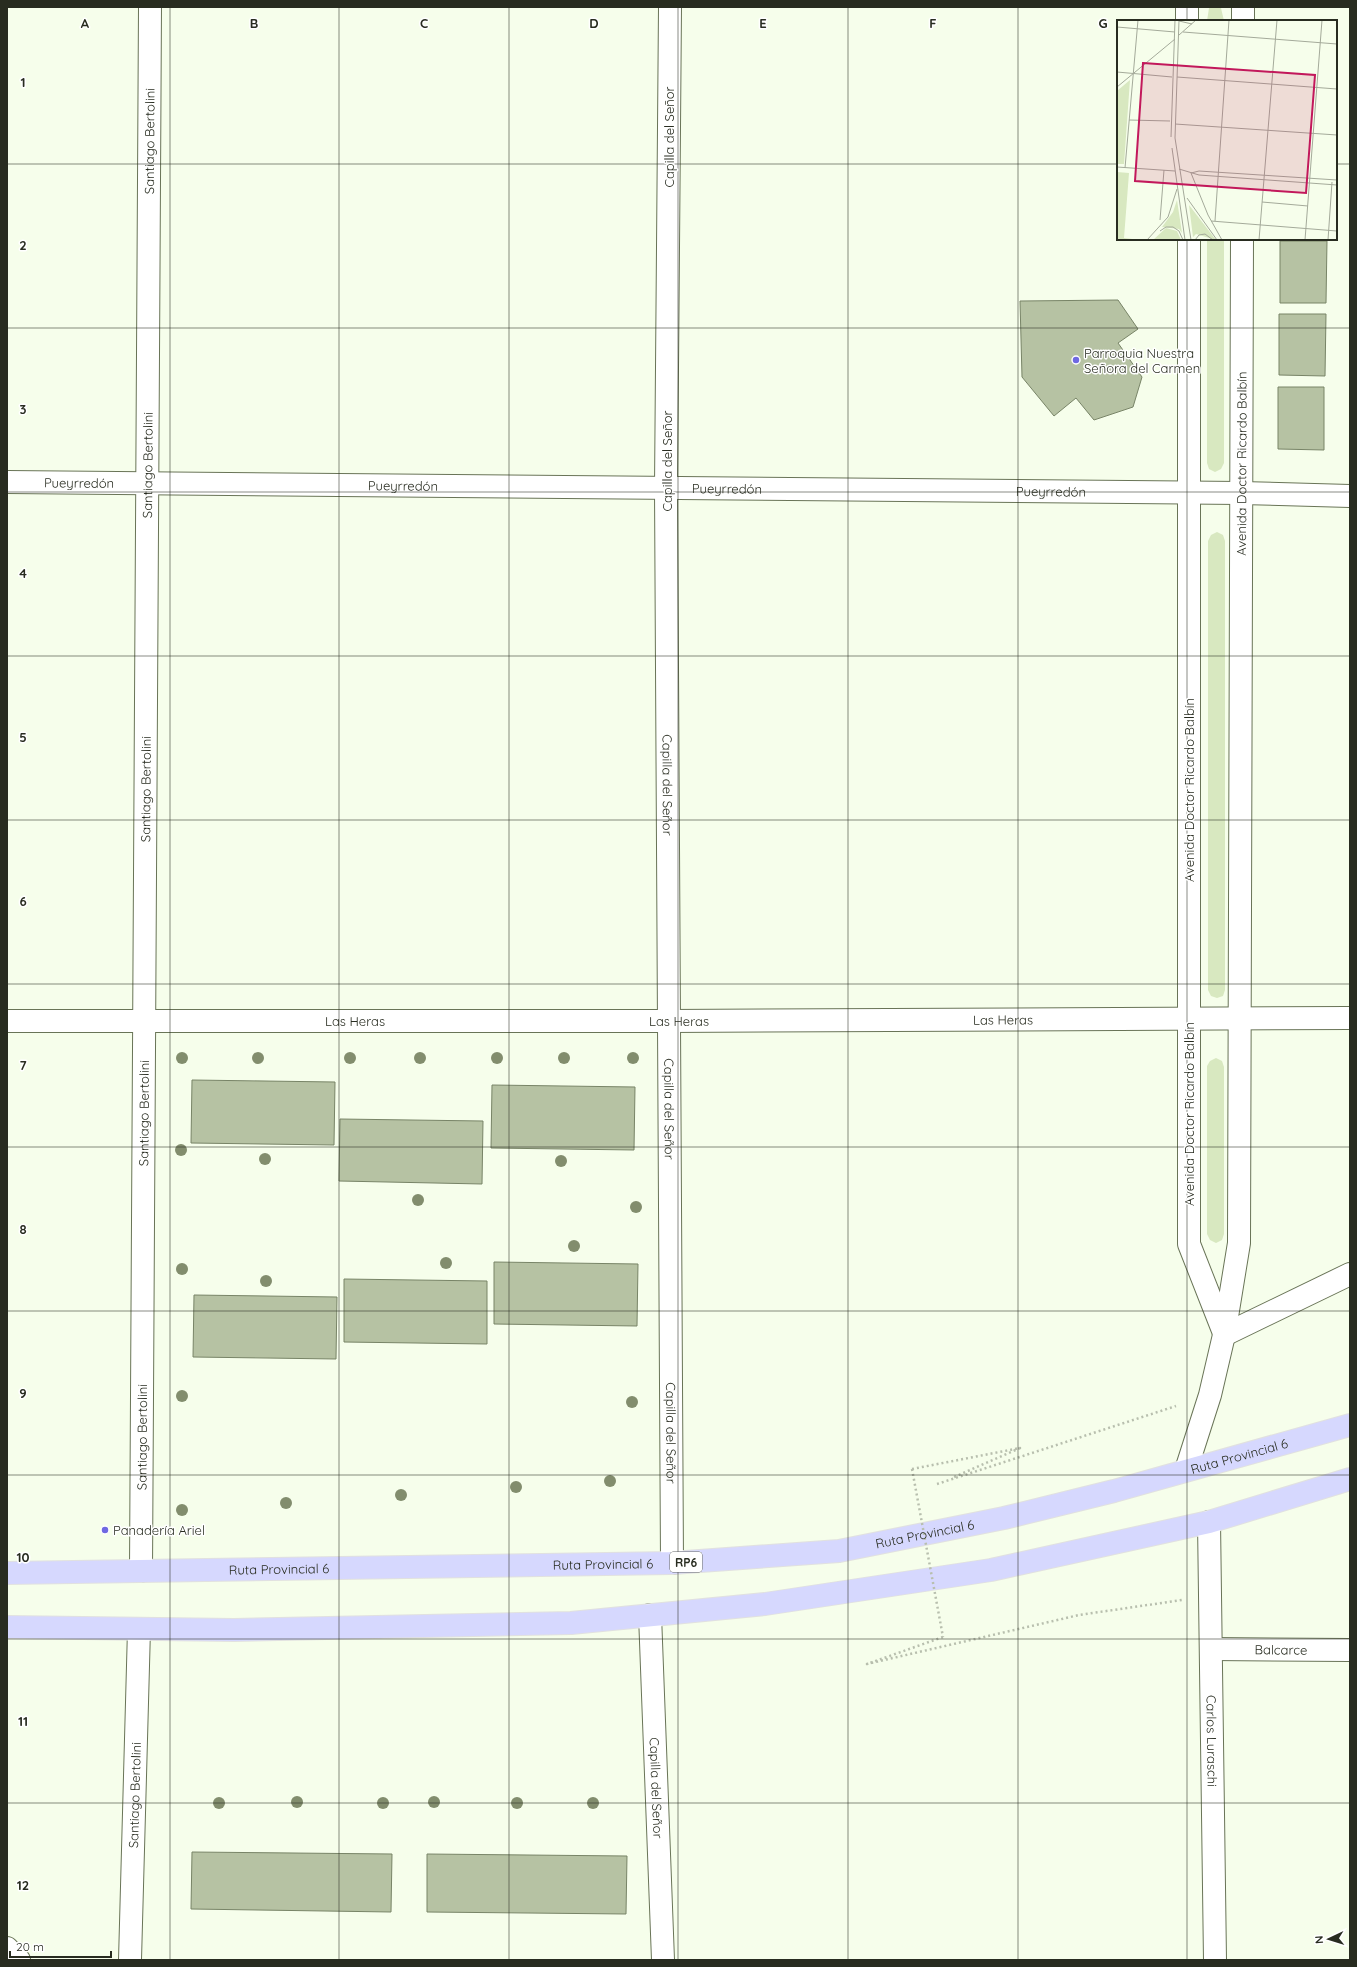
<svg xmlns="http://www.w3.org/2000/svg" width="1357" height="1967" font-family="Quicksand,sans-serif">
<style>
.green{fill:#d8e8c0}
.building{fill:#b6c2a3;stroke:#788467}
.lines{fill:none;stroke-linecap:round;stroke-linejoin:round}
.minor-casing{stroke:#697457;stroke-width:24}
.secondary-casing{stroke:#697457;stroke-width:24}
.trunk-casing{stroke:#e1e1e0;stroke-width:24}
.path{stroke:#b8bfae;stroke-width:2.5;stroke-dasharray:2 3;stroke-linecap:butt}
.minor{stroke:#fff;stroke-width:22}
.secondary{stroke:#fff;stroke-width:22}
.trunk{stroke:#d6d8fe;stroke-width:22}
.path-bridge{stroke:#b8bfae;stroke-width:2.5;stroke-dasharray:2 3;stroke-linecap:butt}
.tree{fill:#828d6d}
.grid{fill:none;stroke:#282c20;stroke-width:1;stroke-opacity:0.55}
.poi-dot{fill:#6f68e2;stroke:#fff;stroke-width:1.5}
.labels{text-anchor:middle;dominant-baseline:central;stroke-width:3;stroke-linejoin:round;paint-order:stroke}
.shield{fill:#fff;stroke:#686b63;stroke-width:1}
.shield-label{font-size:12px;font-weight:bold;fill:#282c20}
.street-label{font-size:13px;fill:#282c20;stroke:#fff}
.poi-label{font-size:13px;fill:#282c20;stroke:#fff;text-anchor:start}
.inset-road{fill:none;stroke:#a4aa9a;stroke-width:1}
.view{fill:#c2185b;fill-opacity:0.15;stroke:#c2185b;stroke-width:2}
.inset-edge{fill:none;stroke:#282c20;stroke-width:2}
.grid-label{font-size:13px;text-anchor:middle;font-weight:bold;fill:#282c20;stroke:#fff;stroke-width:3;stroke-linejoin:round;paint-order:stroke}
</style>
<rect width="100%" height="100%" fill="#f6feeb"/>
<g class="green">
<path d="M1212,7L1221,8L1224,21H1207L1209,8Z"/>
<path d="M1207,239H1224V463L1221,469L1215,472L1209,469L1207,463Z"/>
<path d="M1217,532L1223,535L1225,541V990L1223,996L1217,998L1211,996L1208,990V541L1211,535Z"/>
<path d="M1216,1058L1222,1061L1224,1067V1234L1222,1240L1216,1243L1210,1240L1207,1234V1066L1210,1061Z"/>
</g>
<g class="building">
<path d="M1280,241H1327L1326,303H1280Z"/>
<path d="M1118,300L1138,329L1118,343L1142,377L1133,407L1094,420L1076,398L1054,416L1022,377L1020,301Z"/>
<path d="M1279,314H1326L1325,376L1279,375Z"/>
<path d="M1278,387H1324V450L1278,449Z"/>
<path d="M192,1080L335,1082L334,1145L191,1143Z"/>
<path d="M492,1085L635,1087L634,1150L491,1148Z"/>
<path d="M340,1119L483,1121L482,1184L339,1181Z"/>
<path d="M494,1262L638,1264L637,1326L494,1324Z"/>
<path d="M344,1279L487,1281V1344L344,1342Z"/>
<path d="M194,1295L337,1297L336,1359L193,1357Z"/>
<path d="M192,1852L392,1854L391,1912L191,1909Z"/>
<path d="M427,1854L627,1856L626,1914L427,1912Z"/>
</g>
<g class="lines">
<g class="minor-casing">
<g id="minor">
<path id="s1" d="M670,7L666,488L672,1563"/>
<path id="s2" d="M7,482L1241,493L1350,496"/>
<path id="s3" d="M7,1021H669L1350,1018"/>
<path d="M1224,1335L1350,1274"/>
<path id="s4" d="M1209,1522L1215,1960"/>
<path id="s5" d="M141,1571L150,7"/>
<path id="s6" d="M650,1615L663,1960"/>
<path id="s7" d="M1212,1649L1350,1650"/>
<path d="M7,1948L19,1960"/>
<path id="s8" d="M130,1960L139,1629"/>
</g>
</g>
<g class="secondary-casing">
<g id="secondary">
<path d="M1187,7V21"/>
<path d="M1243,21V7"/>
<path d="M1189,239V1244L1224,1333"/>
<path id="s9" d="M1186,1470L1210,1395L1224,1335L1239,1243L1242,239"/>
</g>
</g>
<g class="trunk-casing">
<g id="trunk">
<path id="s10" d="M7,1573L672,1563L839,1551L1004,1518L1114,1491L1350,1425"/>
<path d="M7,1627L234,1630L571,1623L765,1604L991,1570L1209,1522L1350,1479"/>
</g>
</g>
<g class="path">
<path d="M912,1469L1020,1448L952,1478"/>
<path d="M937,1484L1176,1406"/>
<path d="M943,1637L867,1664L1079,1615L1182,1600"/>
</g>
<use href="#minor" class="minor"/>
<use href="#secondary" class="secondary"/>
<use href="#trunk" class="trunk"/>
<path class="path-bridge" d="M912,1469L943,1637"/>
</g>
<g class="tree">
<circle cx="182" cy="1058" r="6"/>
<circle cx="258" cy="1058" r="6"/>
<circle cx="350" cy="1058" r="6"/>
<circle cx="420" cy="1058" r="6"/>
<circle cx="497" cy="1058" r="6"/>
<circle cx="564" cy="1058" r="6"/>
<circle cx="633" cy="1058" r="6"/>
<circle cx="181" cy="1150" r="6"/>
<circle cx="265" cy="1159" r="6"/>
<circle cx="561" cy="1161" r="6"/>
<circle cx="418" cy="1200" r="6"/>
<circle cx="636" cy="1207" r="6"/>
<circle cx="574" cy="1246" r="6"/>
<circle cx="446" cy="1263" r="6"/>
<circle cx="182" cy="1269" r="6"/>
<circle cx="266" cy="1281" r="6"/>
<circle cx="182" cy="1396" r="6"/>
<circle cx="632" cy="1402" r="6"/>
<circle cx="610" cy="1481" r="6"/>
<circle cx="516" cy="1487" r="6"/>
<circle cx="401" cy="1495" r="6"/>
<circle cx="286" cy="1503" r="6"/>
<circle cx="182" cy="1510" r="6"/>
<circle cx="297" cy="1802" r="6"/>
<circle cx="434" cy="1802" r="6"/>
<circle cx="219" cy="1803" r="6"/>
<circle cx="383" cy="1803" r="6"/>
<circle cx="517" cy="1803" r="6"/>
<circle cx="593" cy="1803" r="6"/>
</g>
<path class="grid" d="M170,7V1960M339,7V1960M509,7V1960M678,7V1960M848,7V1960M1018,7V1960M1187,7V21M7,164H1118M1336,164H1350M1187,239V1960M7,328H1350M7,492H1350M7,656H1350M7,820H1350M7,984H1350M7,1147H1350M7,1311H1350M7,1475H1350M7,1639H1350M7,1803H1350"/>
<g class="poi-dot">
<circle cx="1076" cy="360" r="4"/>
<circle cx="105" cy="1530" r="4"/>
</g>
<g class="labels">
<rect class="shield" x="670" y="1552" width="32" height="20" rx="3"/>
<g class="shield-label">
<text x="686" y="1562">RP6</text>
</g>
<g class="street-label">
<text transform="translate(669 137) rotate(-90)">Capilla del Señor</text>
<text stroke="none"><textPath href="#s5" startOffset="1430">Santiago Bertolini</textPath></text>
<text transform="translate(667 461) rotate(-90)">Capilla del Señor</text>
<text stroke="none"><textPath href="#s9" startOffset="1013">Avenida Doctor Ricardo Balbín</textPath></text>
<text stroke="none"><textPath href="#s5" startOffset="1106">Santiago Bertolini</textPath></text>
<text stroke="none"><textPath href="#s2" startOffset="72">Pueyrredón</textPath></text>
<text stroke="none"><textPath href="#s2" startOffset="396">Pueyrredón</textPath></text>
<text stroke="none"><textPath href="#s2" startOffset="720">Pueyrredón</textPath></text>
<text stroke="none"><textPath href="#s2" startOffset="1044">Pueyrredón</textPath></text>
<text stroke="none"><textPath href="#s1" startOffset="778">Capilla del Señor</textPath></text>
<text stroke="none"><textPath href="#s5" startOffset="782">Santiago Bertolini</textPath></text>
<text transform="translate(1189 790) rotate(-90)">Avenida Doctor Ricardo Balbín</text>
<text stroke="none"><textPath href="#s3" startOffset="996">Las Heras</textPath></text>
<text stroke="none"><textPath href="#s3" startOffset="348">Las Heras</textPath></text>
<text stroke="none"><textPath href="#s3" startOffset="672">Las Heras</textPath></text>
<text stroke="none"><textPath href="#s1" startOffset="1102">Capilla del Señor</textPath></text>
<text stroke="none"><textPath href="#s5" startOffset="458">Santiago Bertolini</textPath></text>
<text transform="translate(1189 1114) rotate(-90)">Avenida Doctor Ricardo Balbín</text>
<text stroke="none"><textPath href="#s1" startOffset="1426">Capilla del Señor</textPath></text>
<text stroke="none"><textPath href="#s5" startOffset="134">Santiago Bertolini</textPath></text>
<text stroke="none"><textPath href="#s10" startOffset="1244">Ruta Provincial 6</textPath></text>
<text stroke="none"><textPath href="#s10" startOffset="920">Ruta Provincial 6</textPath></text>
<text stroke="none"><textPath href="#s10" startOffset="596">Ruta Provincial 6</textPath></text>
<text stroke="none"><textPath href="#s10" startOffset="272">Ruta Provincial 6</textPath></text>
<text stroke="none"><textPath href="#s7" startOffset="69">Balcarce</textPath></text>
<text stroke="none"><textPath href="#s4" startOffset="219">Carlos Luraschi</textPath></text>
<text stroke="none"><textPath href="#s6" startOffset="173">Capilla del Señor</textPath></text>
<text stroke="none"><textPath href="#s8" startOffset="165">Santiago Bertolini</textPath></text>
</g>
<g class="poi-label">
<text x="1084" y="353">Parroquia Nuestra<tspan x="1084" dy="15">Señora del Carmen</tspan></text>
<text x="113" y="1530">Panadería Ariel</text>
</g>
</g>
<g transform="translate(1117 20)">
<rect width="220" height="220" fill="#f6feeb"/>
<path d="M13,60L7,144H0V71ZM0,152L12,153L7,218L24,220H0ZM60,180L65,213L62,209L45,207L56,192ZM72,185L99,220L79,214L76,217ZM49,208L60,211L64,220H36Z" fill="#d8e8c0"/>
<path class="inset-road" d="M62,0L58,118L74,220M62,1L75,4M0,7L58,12M66,12L220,24M62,15L79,0M0,52L55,57M60,57L220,69M0,67L58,19M12,100L53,101M58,104L220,115M54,117L58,0M55,128L68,220M0,147L58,151M8,148L21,0M62,149L82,155L220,165M74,153L91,195L105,220M74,153L82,151L220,160M70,178L100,220M145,182L191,186M43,200L47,150M94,201L220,211M98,201L112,0M43,211L49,207H56L62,211L66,220M30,220L51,197L60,169M78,220L82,215L88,214L96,220M142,220L160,0M188,220L205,0M211,220L215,162"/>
<path class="view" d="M26,43L198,55L189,173L18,161Z"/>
<rect width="220" height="220" class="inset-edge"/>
</g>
<g class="grid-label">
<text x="85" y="28">A</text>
<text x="254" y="28">B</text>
<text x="424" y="28">C</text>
<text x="594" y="28">D</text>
<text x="763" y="28">E</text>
<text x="933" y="28">F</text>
<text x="1103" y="28">G</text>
<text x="23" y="87">1</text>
<text x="23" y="250">2</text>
<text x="23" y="414">3</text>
<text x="23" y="578">4</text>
<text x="23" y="742">5</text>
<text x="23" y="906">6</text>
<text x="23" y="1070">7</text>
<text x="23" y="1234">8</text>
<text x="23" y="1398">9</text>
<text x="23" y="1562">10</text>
<text x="23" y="1726">11</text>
<text x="23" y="1890">12</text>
</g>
<rect width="1357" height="1967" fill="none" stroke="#282c20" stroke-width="16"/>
<g transform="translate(1329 1939) rotate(266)" stroke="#ffffff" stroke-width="3" paint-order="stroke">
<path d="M0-3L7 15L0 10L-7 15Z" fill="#282c20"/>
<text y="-6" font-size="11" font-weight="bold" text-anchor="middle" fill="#282c20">N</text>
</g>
<path d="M10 1951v6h101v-6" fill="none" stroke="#282c20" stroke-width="2"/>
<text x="16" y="1951" font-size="12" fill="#282c20" stroke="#ffffff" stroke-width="3" paint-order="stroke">20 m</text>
</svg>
